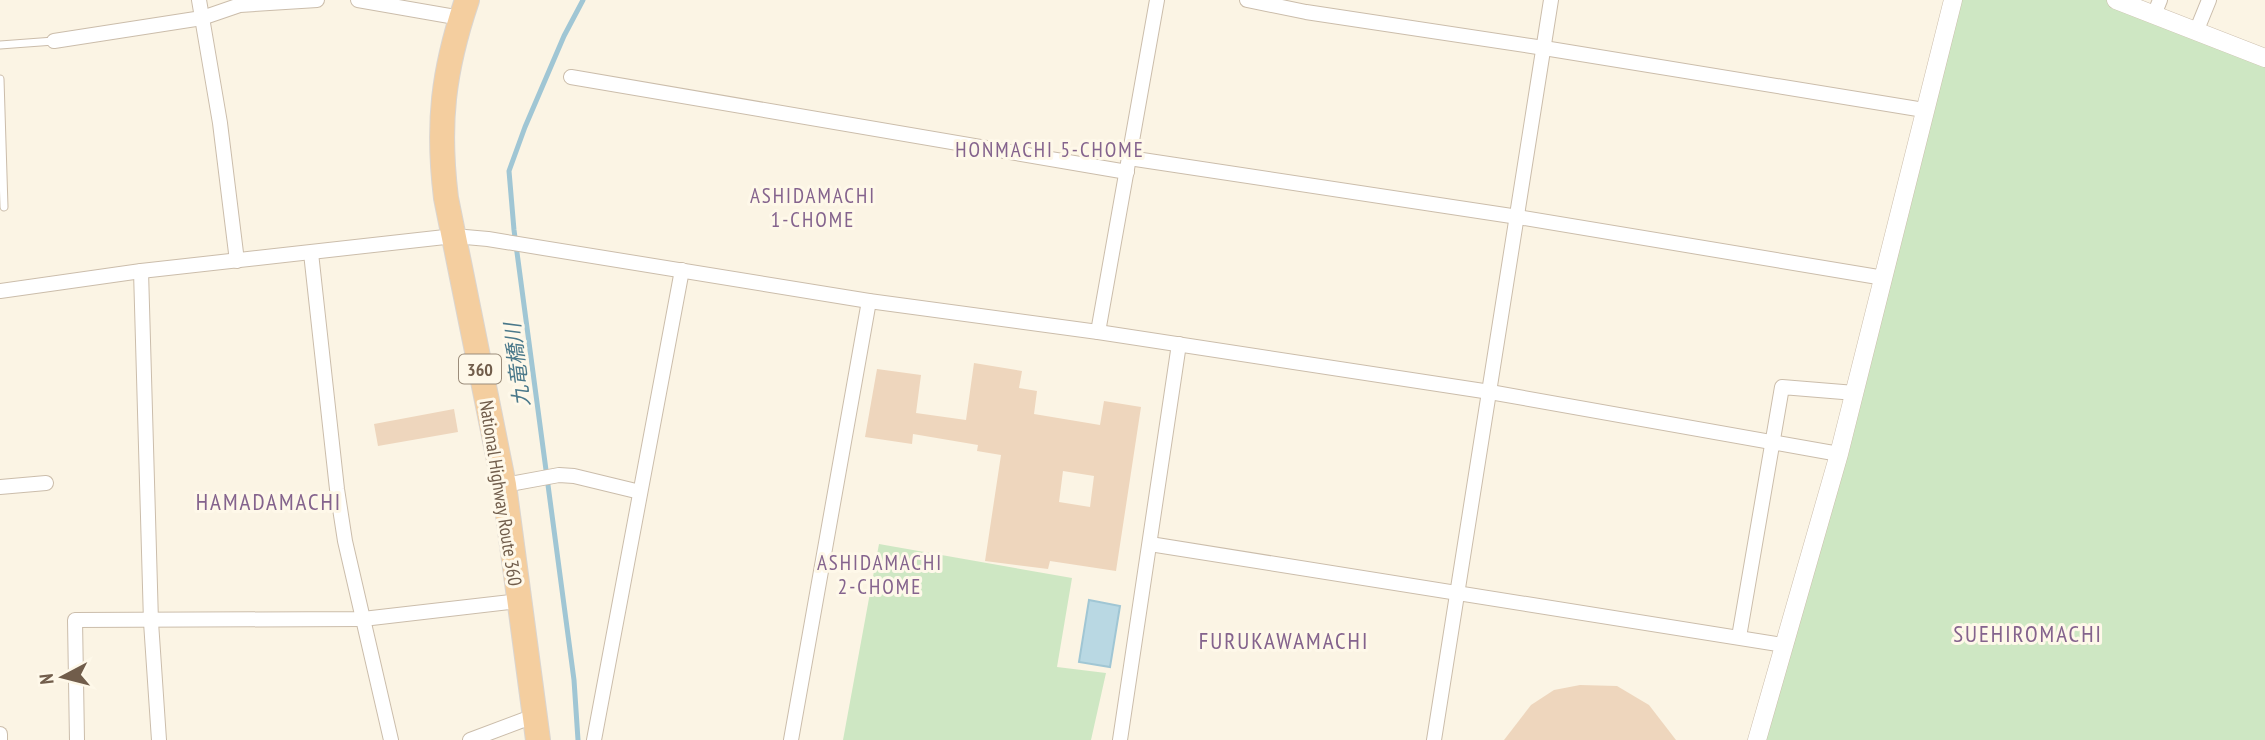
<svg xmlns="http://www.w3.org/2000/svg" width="2265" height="740" font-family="'PT Sans Narrow','Noto Sans JP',sans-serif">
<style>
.green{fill:#cee7c3}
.water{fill:#b9d8e3;stroke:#a0c6d4;stroke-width:2}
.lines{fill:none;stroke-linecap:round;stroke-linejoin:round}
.stream{stroke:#a0c6d4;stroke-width:5}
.building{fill:#eed6bd;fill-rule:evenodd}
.service-casing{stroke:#cbbdab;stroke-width:9}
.minor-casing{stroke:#cbbdab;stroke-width:16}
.tertiary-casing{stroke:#cbbdab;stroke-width:19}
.trunk-casing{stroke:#dad5d0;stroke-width:26}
.service{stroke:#fff;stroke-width:7}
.minor{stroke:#fff;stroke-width:14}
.tertiary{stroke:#fff;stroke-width:18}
.trunk{stroke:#f4ce9f;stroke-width:24}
.labels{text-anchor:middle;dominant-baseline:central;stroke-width:6;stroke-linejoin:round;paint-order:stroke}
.shield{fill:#fef8e9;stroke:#9b8c7a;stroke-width:2}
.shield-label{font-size:18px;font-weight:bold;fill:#715d4b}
.street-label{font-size:19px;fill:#715d4b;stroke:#fef8e9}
.neighbourhood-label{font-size:21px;letter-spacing:2px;fill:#84638d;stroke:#fef8e9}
.water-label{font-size:21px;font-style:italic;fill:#4a788a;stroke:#fef8e9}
.quarter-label{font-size:23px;letter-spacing:2px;fill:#84638d;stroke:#fef8e9}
</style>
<rect width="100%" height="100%" fill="#fbf4e4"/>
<g class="green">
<path d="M1953,0H2116L2265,58V740H1759Z"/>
<path d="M879,544L1072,578L1057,667L1106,673L1091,740H843Z"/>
</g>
<path class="water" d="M1089,600L1120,606L1110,667L1079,662Z"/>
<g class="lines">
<path class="stream" d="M578,740L574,680L514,230L509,171L525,127L564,36L583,0"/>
</g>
<g class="building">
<path d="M974,363L1022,371L1019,388L1037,391L1034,414L1100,425L1104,401L1141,407L1116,571L1050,561L1048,569L985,561L1001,455L977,451L978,445L913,434L912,444L865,437L877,369L921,375L916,413L966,420ZM1063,471L1094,476L1090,507L1059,502Z"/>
<path d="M454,409L458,432L378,446L374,424Z"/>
<path d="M1580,685L1617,686L1649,705L1676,740H1504L1531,705L1554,690Z"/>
</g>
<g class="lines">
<g class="service-casing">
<g id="service">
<path d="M0,45L54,41"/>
<path d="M0,79L4,207"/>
</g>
</g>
<g class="minor-casing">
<g id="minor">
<path d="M199,0L220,123L237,261"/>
<path d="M358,0L461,18"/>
<path d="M1247,0L1306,12L1544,48L1924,110"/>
<path d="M2154,15L2160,0"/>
<path d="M2196,32L2209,0"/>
<path d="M54,41L202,18L240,5L317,0"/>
<path d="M571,77L1127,172"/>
<path d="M1129,158L1518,217L1884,278"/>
<path d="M311,253L337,489L345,541L391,740"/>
<path d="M141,271L151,622L159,740"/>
<path d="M0,291L141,271L454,236L488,239L869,301L1098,332L1490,392L1839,454"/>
<path d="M1098,332L1157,0"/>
<path d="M504,485L559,475L574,476L640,492"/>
<path d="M0,487L46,483"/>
<path d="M1150,544L1783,645"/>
<path d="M1739,637L1782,387L1855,393"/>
<path d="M0,734V740"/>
<path d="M77,740L75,620L363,619L519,601"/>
<path d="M470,740L534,716"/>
<path d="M594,740L682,270"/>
<path d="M791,740L869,301"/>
<path d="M1120,740L1179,344"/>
<path d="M1434,740L1551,0"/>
</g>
</g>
<g class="tertiary-casing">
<g id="tertiary">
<path d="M2116,0L2265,58"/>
<path d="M1757,740L1839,454L1953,0"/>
</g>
</g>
<g class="trunk-casing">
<path id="trunk" d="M467,0C443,71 437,124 446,198L504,485L538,740"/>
</g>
<use href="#service" class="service"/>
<use href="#minor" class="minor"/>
<use href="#tertiary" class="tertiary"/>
<use href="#trunk" class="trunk"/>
</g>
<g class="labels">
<rect class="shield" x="459" y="354.5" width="42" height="29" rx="5"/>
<g class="shield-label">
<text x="480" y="369">360</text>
</g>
<g class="street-label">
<text transform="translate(501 493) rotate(81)">National Highway Route 360</text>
</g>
<g class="neighbourhood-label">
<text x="1050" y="149">HONMACHI 5-CHOME</text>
<text x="813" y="195">ASHIDAMACHI<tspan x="813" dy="24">1-CHOME</tspan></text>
<text x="880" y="562">ASHIDAMACHI<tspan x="880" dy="24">2-CHOME</tspan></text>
</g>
<g class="water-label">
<text transform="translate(517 365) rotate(-97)">九竜橋川</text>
</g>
<g class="quarter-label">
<text x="269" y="501">HAMADAMACHI</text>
<text x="2028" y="633">SUEHIROMACHI</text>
<text x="1284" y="640">FURUKAWAMACHI</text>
</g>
</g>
<g transform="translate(63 677) rotate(263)" stroke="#fef8e9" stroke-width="5" paint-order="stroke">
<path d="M0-5L12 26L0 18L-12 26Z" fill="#715d4b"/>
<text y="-10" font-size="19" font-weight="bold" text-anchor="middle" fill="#715d4b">N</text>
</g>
</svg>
